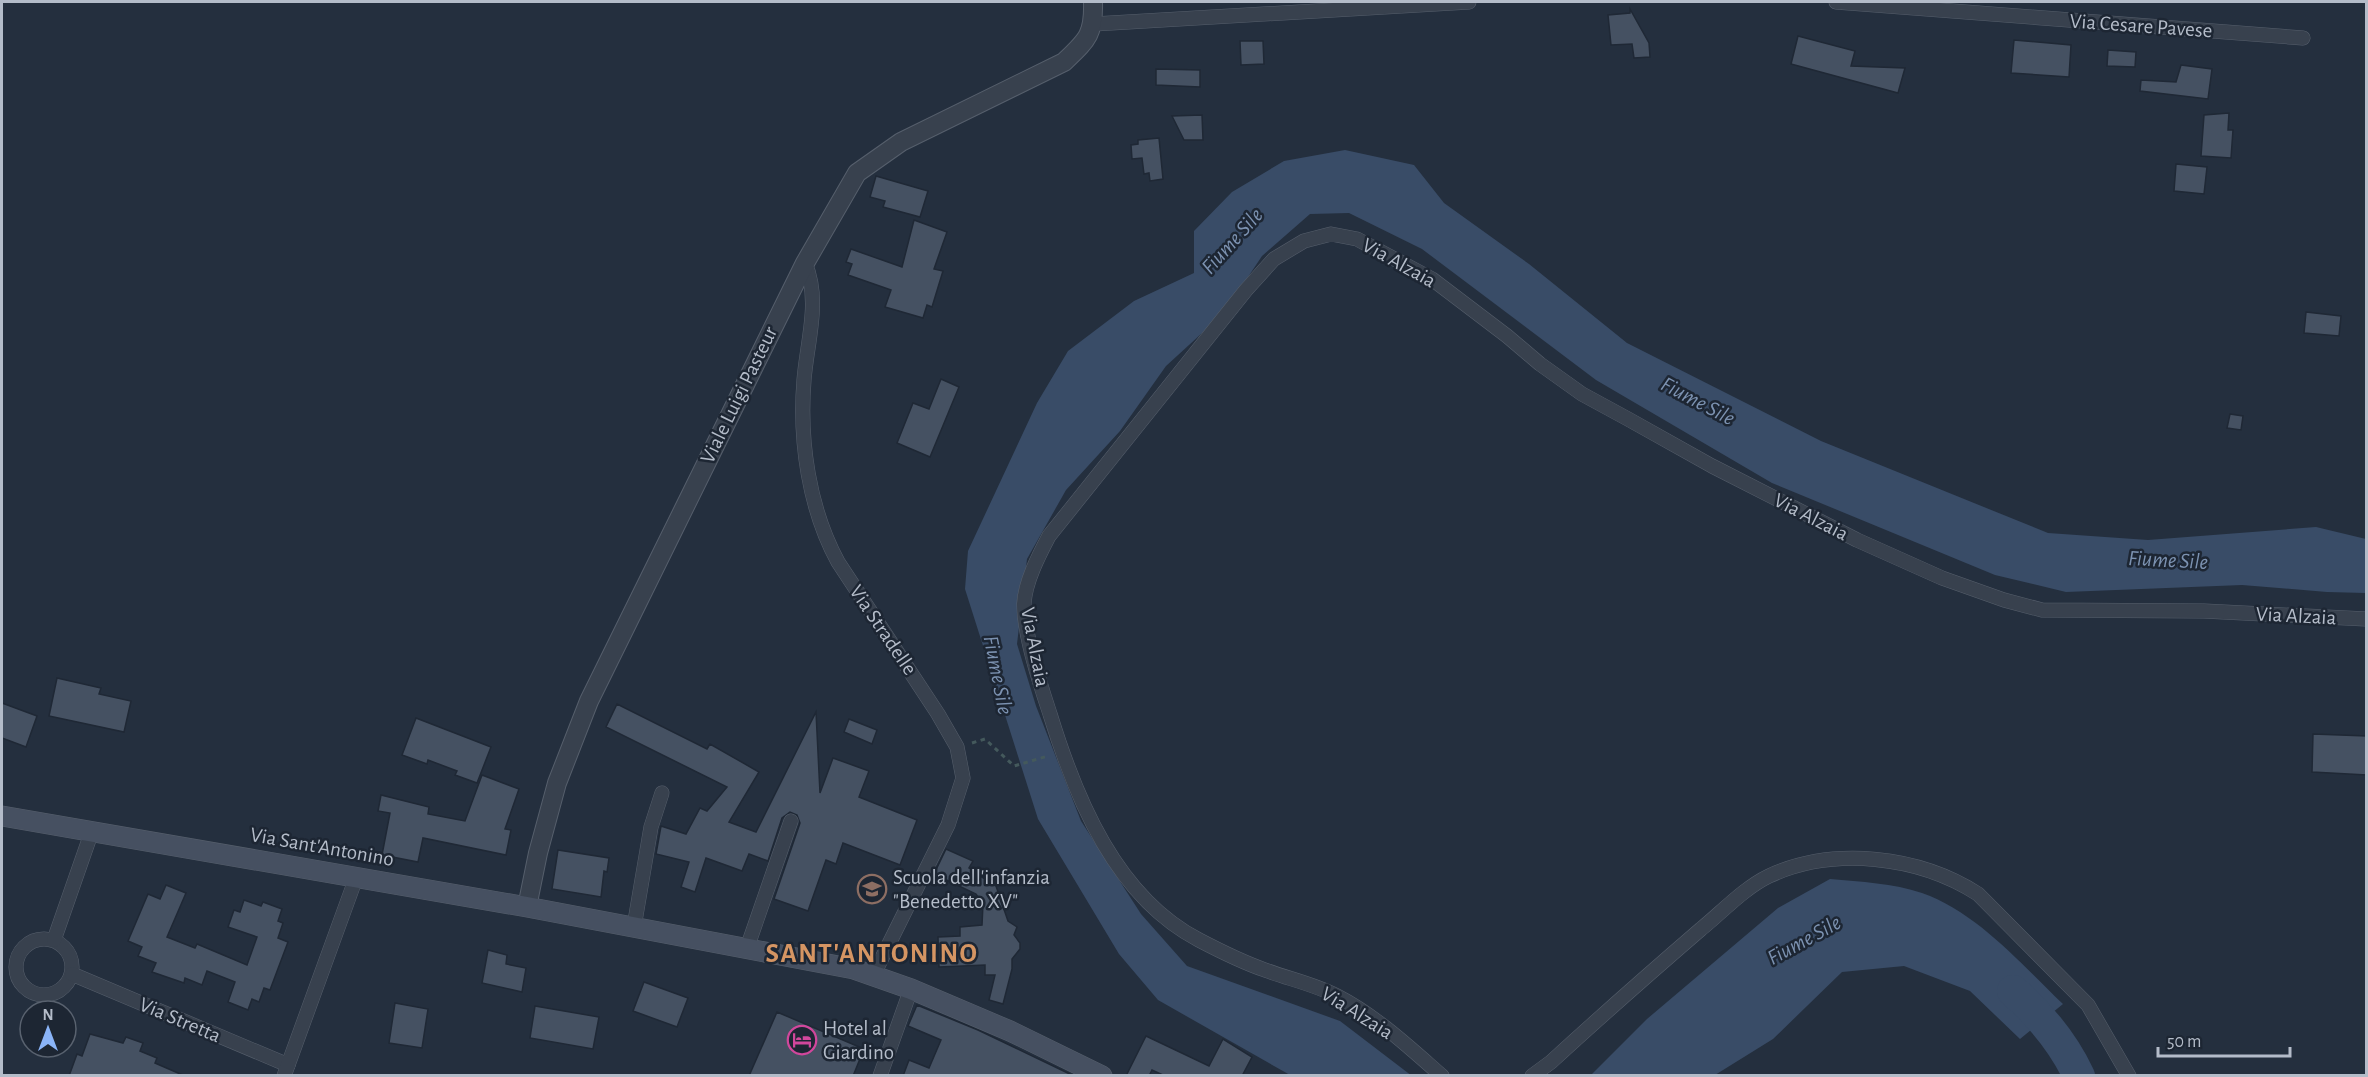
<svg xmlns="http://www.w3.org/2000/svg" width="2368" height="1077" font-family="'Alegreya Sans',sans-serif">
<style>
.water{fill:#394c67}
.lines{fill:none;stroke-linecap:round;stroke-linejoin:round}
.river{stroke:#394c67;stroke-width:32}
.building{fill:#455162;stroke:#1f2835;stroke-width:1.5}
.minor-casing{stroke:#565f6c;stroke-width:15}
.tertiary-casing{stroke:#565f6c;stroke-width:20}
.secondary-casing{stroke:#565f6c;stroke-width:21}
.path{stroke:#44595c;stroke-width:3;stroke-dasharray:4.5 4.5;stroke-linecap:butt}
.minor{stroke:#38414e;stroke-width:14}
.tertiary{stroke:#38414e;stroke-width:18}
.secondary{stroke:#465061;stroke-width:20}
.labels{text-anchor:middle;dominant-baseline:central;stroke-width:5;stroke-linejoin:round;paint-order:stroke}
.street-label{font-size:21px;fill:#b4bcc9;stroke:#1d2633}
.poi-label{font-size:21px;fill:#b4bcc9;stroke:#1d2633;text-anchor:start}
.water-label{font-size:22px;font-style:italic;fill:#7c92b1;stroke:#1d2633}
.district-label{font-size:27px;font-weight:bold;letter-spacing:1.5px;fill:#d59563;stroke:#1d2633}
</style>
<rect width="100%" height="100%" fill="#242f3e"/>
<g class="water">
<path d="M1345,150L1414,165L1444,203L1529,264L1627,343L1821,441L2048,533L2148,540L2316,527L2366,539V593L2327,592L2242,585L2066,592L1995,575L1772,483L1596,380L1422,249L1349,213L1310,214L1262,256L1224,313L1166,366L1120,431L1066,490L1027,559L1017,644L1036,706L1081,821L1141,914L1187,966L1340,1021L1412,1076L1290,1075L1158,1000L1119,954L1038,819L965,589L968,551L1037,403L1068,351L1134,301L1194,273V231L1232,192L1284,161Z"/>
<path d="M1830,879C1861,882 1893,883 1922,893C1978,913 2021,964 2063,1004L2020,1039L1970,991L1904,966L1842,972L1773,1039L1715,1075H1591L1647,1019L1778,908Z"/>
</g>
<g class="lines">
<path class="river" d="M2013,991C2039,1014 2064,1044 2079,1076"/>
</g>
<g class="building">
<path d="M1630,9L1649,43L1650,57L1634,58L1632,44L1611,45L1608,15L1630,13Z"/>
<path d="M1798,36L1855,51L1851,66L1905,68L1898,93L1791,64Z"/>
<path d="M2014,40L2071,45L2069,77L2011,73Z"/>
<path d="M1240,41H1263L1264,64L1241,65Z"/>
<path d="M2108,50L2136,52L2135,67L2107,66Z"/>
<path d="M2181,65L2212,69L2208,99L2140,91L2141,80L2176,82Z"/>
<path d="M1156,69L1200,70V87L1156,85Z"/>
<path d="M2229,113L2228,130H2233L2231,158L2201,156L2204,115Z"/>
<path d="M1202,115L1203,140H1184L1172,116Z"/>
<path d="M1159,138L1163,179L1150,181L1149,173L1144,174L1142,158L1132,159L1131,145L1138,144V140Z"/>
<path d="M2176,164L2207,167L2204,194L2174,191Z"/>
<path d="M876,176L928,191L920,217L883,207L885,201L870,197Z"/>
<path d="M914,220L947,232L934,269L943,271L932,307L927,305L923,318L885,307L891,290L848,275L852,264L846,262L851,249L902,267Z"/>
<path d="M2306,312L2341,316L2339,336L2304,333Z"/>
<path d="M941,379L959,387L930,457L897,443L913,403L929,409Z"/>
<path d="M2230,414L2243,416L2241,430L2227,428Z"/>
<path d="M57,678L101,688L99,694L131,701L124,732L49,716Z"/>
<path d="M2,703L37,716L26,747L2,738Z"/>
<path d="M617,704L707,749L710,744L759,772L729,822L756,832L816,712L820,793L833,758L869,771L859,797L917,820L900,865L843,843L836,864L826,860L808,911L774,899L800,823L797,815L790,812L782,818L768,861L749,854L742,871L706,858L695,892L681,887L689,862L656,854L661,826L686,834L700,808L707,811L727,787L606,727Z"/>
<path d="M416,718L491,747L477,783L455,775L457,771L428,760L427,764L402,755Z"/>
<path d="M849,719L877,730L872,744L844,732Z"/>
<path d="M2313,734L2367,736V775L2312,772Z"/>
<path d="M482,775L519,789L505,829L511,830L506,855L423,838L418,862L382,855L390,813L378,811L381,795L429,807L428,814L465,821Z"/>
<path d="M946,849L973,861L969,868L981,873L980,876L996,886L1008,921L1017,927L1014,935L1020,943V949L1012,959V969L1003,1004L989,1000L995,975H985V965L939,967L938,937L960,936V927L982,925L983,904L976,894L934,874Z"/>
<path d="M558,850L609,858L607,872L604,871L601,897L552,889Z"/>
<path d="M166,885L186,893L167,937L195,948L197,944L247,965L257,937L228,927L234,910L240,912L244,900L261,906L263,902L282,909L278,921L283,923L278,938L288,942L270,990L264,988L259,1002L252,999L248,1010L228,1002L235,982L207,971L202,985L185,978L184,983L152,972L156,963L138,956L142,947L128,941L148,894L160,899Z"/>
<path d="M488,950L507,955L506,964L526,968L522,992L482,983Z"/>
<path d="M644,982L688,998L677,1027L633,1011Z"/>
<path d="M395,1003L428,1009L422,1048L389,1043Z"/>
<path d="M917,1005L978,1030L1074,1076H903L909,1060L929,1068L941,1040L908,1026Z"/>
<path d="M535,1006L599,1017L593,1049L530,1038Z"/>
<path d="M777,1012L864,1049L853,1076H749Z"/>
<path d="M90,1034L123,1043L126,1037L143,1043L140,1051L157,1058L155,1063L185,1076H69L77,1054L82,1056Z"/>
<path d="M1146,1036L1209,1066L1223,1039L1252,1057L1242,1076H1165L1152,1070L1149,1076H1126Z"/>
</g>
<g class="lines">
<g class="minor-casing">
<g id="minor">
<path d="M1836,2L2303,38"/>
<path d="M1094,24L1469,2"/>
<path d="M805,263C821,301 807,341 804,380C799,441 809,509 838,562L938,714L957,747L963,778L948,825L873,976"/>
<path d="M634,927L651,827L662,793"/>
<circle cx="44" cy="967" r="28"/>
<path d="M54,940L92,831"/>
<path d="M747,948L791,821"/>
<path d="M72,974L288,1065"/>
<path d="M284,1076L356,878"/>
<path d="M880,1076L911,989"/>
<path d="M1442,1076C1410,1048 1376,1016 1337,996C1314,984 1289,979 1265,970C1242,962 1220,951 1199,940C1116,897 1076,799 1050,714C1040,684 1024,635 1024,604C1025,582 1039,555 1049,536L1246,290L1274,259L1304,241L1331,234L1357,239L1432,279L1507,336L1540,364L1582,394L1628,419L1712,466L1857,540L1942,578L2004,600L2042,610L2204,611L2366,619"/>
<path d="M1532,1076L1551,1062C1600,1017 1650,973 1701,929C1722,912 1744,888 1769,876C1834,846 1919,856 1978,894L2088,1005L2129,1076"/>
</g>
</g>
<g class="tertiary-casing">
<path id="tertiary" d="M527,907L538,853L557,783L589,701L805,263L857,173L901,142L1064,62C1087,40 1094,35 1093,2"/>
</g>
<g class="secondary-casing">
<path id="secondary" d="M2,816L527,907L854,969L911,989L1010,1031L1102,1076"/>
</g>
<path class="path" d="M972,743L985,739L1014,766L1048,756"/>
<use href="#minor" class="minor"/>
<use href="#tertiary" class="tertiary"/>
<use href="#secondary" class="secondary"/>
</g>
<defs>
<g id="school-ring" transform="scale(1.5)"><circle r="9.5" fill="#1d2633" stroke="#8d6e63" stroke-width="1.5"/><path d="M0-5L7-2L0 1L-7-2ZM-4 1L0 2.5L4 1V4Q0 6-4 4Z" fill="#8d6e63"/></g>
<g id="hotel-ring" transform="scale(1.5)"><circle r="9.5" fill="#1d2633" stroke="#d1479c" stroke-width="1.5"/><path d="M-6-4.5h1.5V1H6V5H4.5V3h-9V5H-6ZM-4 0a1.8 1.8 0 1 1 3.6 0ZM.5 0V-2.5h3Q6-2.5 6 0Z" fill="#d1479c"/></g>
</defs>
<g fill-rule="evenodd">
<use href="#school-ring" x="872" y="889"/>
<use href="#hotel-ring" x="802" y="1040"/>
</g>
<g class="labels">
<g class="street-label">
<text transform="translate(2141 26) rotate(4)">Via Cesare Pavese</text>
<text transform="translate(1399 263) rotate(29)">Via Alzaia</text>
<text transform="translate(739 395) rotate(-64)">Viale Luigi Pasteur</text>
<text transform="translate(1811 517) rotate(27)">Via Alzaia</text>
<text transform="translate(2296 616) rotate(3)">Via Alzaia</text>
<text transform="translate(883 630) rotate(56)">Via Stradelle</text>
<text transform="translate(1035 647) rotate(79)">Via Alzaia</text>
<text transform="translate(322 847) rotate(10)">Via Sant'Antonino</text>
<text transform="translate(1357 1013) rotate(32)">Via Alzaia</text>
<text transform="translate(180 1020) rotate(23)">Via Stretta</text>
</g>
<g class="poi-label">
<text x="893" y="877">Scuola dell'infanzia<tspan x="893" dy="24">"Benedetto XV"</tspan></text>
<text x="823" y="1028">Hotel al<tspan x="823" dy="24">Giardino</tspan></text>
</g>
<g class="water-label">
<text transform="translate(1232 241) rotate(-48)">Fiume Sile</text>
<text transform="translate(1698 401) rotate(28)">Fiume Sile</text>
<text transform="translate(2168 560) rotate(3)">Fiume Sile</text>
<text transform="translate(998 675) rotate(79)">Fiume Sile</text>
<text transform="translate(1804 940) rotate(-29)">Fiume Sile</text>
</g>
<g class="district-label">
<text x="872" y="953">SANT'ANTONINO</text>
</g>
</g>
<rect width="2368" height="1077" fill="none" stroke="#b4bcc9" stroke-width="6"/>
<g transform="translate(48 1029)"><circle r="28" fill="#1d2633" stroke="#59626f" stroke-width="1.5"/>
<path d="M0-4.5L10 22L0 15L-10 22Z" fill="#8ab4f8"/>
<text y="-9" font-size="16" font-weight="bold" text-anchor="middle" fill="#b4bcc9">N</text>
</g>
<path d="M2158 1047v9h132v-9" fill="none" stroke="#b4bcc9" stroke-width="3"/>
<text x="2167" y="1047" font-size="18" fill="#b4bcc9" stroke="#1d2633" stroke-width="4.5" paint-order="stroke">50 m</text>
</svg>
